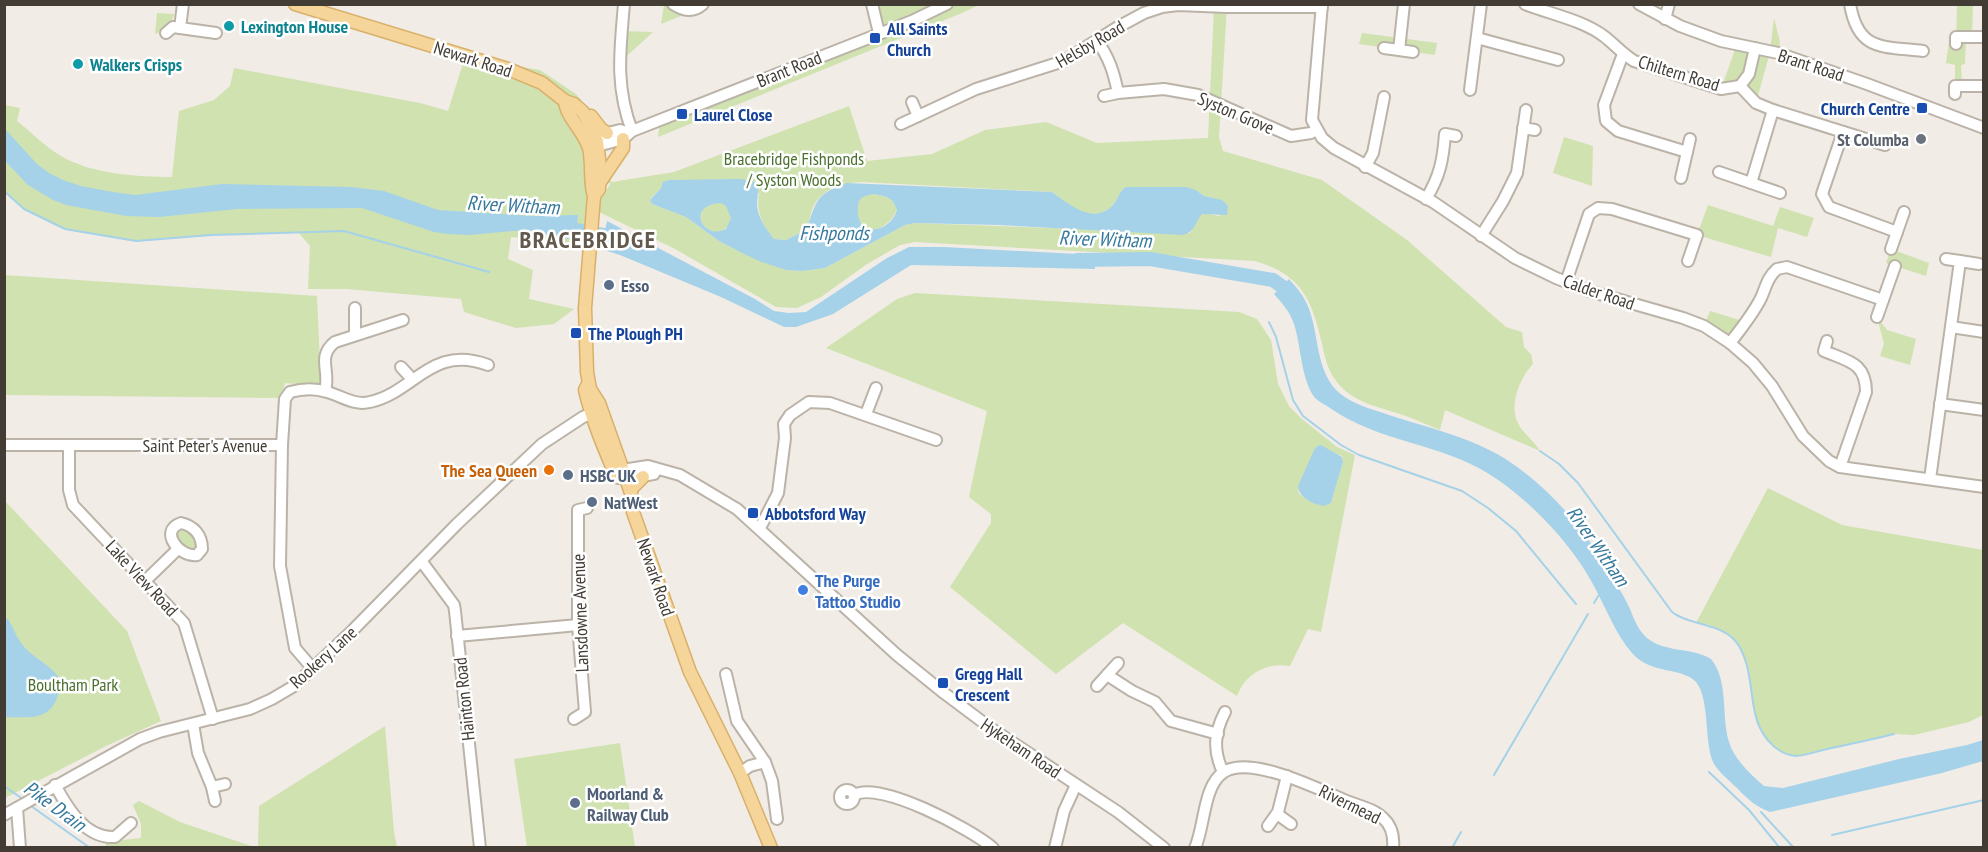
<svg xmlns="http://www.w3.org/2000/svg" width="1988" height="852" font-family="'PT Sans Narrow',sans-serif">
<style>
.green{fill:#cfe2b0;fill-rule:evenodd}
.water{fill:#a5d2e9;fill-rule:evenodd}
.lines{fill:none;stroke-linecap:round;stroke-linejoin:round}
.stream{stroke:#a5d2e9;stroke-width:2}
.river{stroke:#a5d2e9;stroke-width:14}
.minor-casing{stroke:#bbb3a8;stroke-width:14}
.major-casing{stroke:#d9b06b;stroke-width:15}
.minor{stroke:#fff;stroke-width:10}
.major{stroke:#f5d599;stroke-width:12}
.culture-dot{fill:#0f9aa8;stroke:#fff;stroke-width:2}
.transit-dot{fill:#1a4fb4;stroke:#fff;stroke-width:2}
.worship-dot{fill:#6b7280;stroke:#fff;stroke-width:2}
.service-dot{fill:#5c6f8a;stroke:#fff;stroke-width:2}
.food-dot{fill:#e8710a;stroke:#fff;stroke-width:2}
.shop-dot{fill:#3f7fe0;stroke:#fff;stroke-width:2}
.labels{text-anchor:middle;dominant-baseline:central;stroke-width:5;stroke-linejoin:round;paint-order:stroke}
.culture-label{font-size:18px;font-weight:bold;fill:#0d838f;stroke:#fff;text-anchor:start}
.transit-label{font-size:18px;font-weight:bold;fill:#164399;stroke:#fff;text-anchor:start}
.street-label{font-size:18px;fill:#423c35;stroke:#fff}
.worship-label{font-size:18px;font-weight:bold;fill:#5b616d;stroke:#fff;text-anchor:end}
.park-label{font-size:18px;fill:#4b6f2e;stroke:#fff}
.service-label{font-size:18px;font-weight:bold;fill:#4e5e75;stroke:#fff;text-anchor:start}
.food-label{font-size:18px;font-weight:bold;fill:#c56008;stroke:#fff;text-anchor:end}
.shop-label{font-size:18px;font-weight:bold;fill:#366cbe;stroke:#fff;text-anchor:start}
.water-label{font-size:20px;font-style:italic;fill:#36799d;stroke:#fff}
.district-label{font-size:24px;font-weight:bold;letter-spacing:1.5px;fill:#64594d;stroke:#fff}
</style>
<rect width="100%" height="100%" fill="#f1ece5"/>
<g class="green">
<path d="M664,5H703L696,10L661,24Z"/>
<path d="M876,5H932L881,28Z"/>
<path d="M947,5H979L962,13L658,137L660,122Z"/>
<path d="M1957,5H1973L1972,37H1966L1965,64L1961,65L1962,86H1955V65L1946,63L1949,42L1956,43Z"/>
<path d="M1214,7H1227L1219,137L1223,151L1322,180L1407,240L1506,327L1522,332L1524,347L1531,354L1533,364C1519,379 1508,407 1519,425C1524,434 1534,441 1540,451L1445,410L1440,430C1428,425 1417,420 1406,416C1381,407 1354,404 1337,382C1328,371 1325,358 1322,344C1312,300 1302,275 1255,261L915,242L900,245L867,264L821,297L797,308L776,307L675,249L595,210L578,246L535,239L511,237L508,259L533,270L529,299L574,309L554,324L516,328L464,312L461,299L347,289H308L310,246L299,233L211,235L136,241L65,229L24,209L5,191V105L20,108L17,121C31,132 45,147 61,156C91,174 138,177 172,177L179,111L214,100L230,86L234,68L420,103L448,111L465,57L540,70L576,94L597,119V165L612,182L674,172L849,106L867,161L932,154L985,130L1046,122L1097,143L1208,138ZM862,182L1052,192L1079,212L1091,214L1101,213L1110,208L1118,198L1122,190H1196L1204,196L1212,198L1220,216L1202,213L1190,233L915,223L905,225L825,268L803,271L786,270L740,252L719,241L686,217L652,204L650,199L661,188L759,193C756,212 762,225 774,239L786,240L806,230C809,223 810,214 813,207C823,188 842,183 862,182ZM611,183L595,208L597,185Z"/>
<path d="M157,13L174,14C172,24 164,30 155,34Z"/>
<path d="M1774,18L1780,42L1778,53L1770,52L1756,103L1740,86L1721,89L1737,44L1770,51Z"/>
<path d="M622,31L653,32L619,63Z"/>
<path d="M1362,33L1437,43L1435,55L1359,44Z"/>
<path d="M1564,137L1593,146L1592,186L1553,173Z"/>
<path d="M874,194C887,197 891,196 897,209C892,226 865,241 858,219C856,214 858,206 858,200L862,196Z"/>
<circle cx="716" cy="217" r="15"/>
<path d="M1708,205L1773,226L1780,207L1814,218L1807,237L1778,228L1771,257L1697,235Z"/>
<path d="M1891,249L1929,263L1926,276L1886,263Z"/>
<path d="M4,275L317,296L321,386L285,383L281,398L5,395Z"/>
<path d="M915,293L1239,312L1257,319L1271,340L1278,384L1289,406L1302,419L1337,447L1355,455L1321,632L1308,629L1290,666C1266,662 1245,674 1237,696L1123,623L1056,674L950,587L991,523V514L969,497L987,411L826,348L897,299ZM1317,446L1342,456L1343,462L1331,503L1319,505L1299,494L1298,486Z"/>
<path d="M1710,311L1746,322L1730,343L1704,326Z"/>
<path d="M1877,317L1887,330L1916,339L1910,365L1880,356L1884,344Z"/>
<path d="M1768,488L1842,525L1983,550V715L1969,722L1914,735L1894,734L1796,756L1780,751L1765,738L1757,724L1747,667L1739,645L1729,636L1710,625L1696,623Z"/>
<path d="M5,501L127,631L161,721L106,746L5,798Z"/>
<path d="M178,527H184L194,535L199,549L189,551L175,538Z"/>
<path d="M385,726L394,832L397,847H258L259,806Z"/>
<path d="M620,743L635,847H527L514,759Z"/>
<path d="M139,801L180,822L254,847L107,848L105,842L141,838V824L133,805Z"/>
</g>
<g class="water">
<path d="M5,129L37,164L49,173L63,180L81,186L113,192L135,195L222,184L351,187L384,191L438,210L534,216L578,215L575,240L525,230L469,235L448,234L434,232L362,208L237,209L159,217L126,216L66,205L53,200L28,185L5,161Z"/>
<path d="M740,179L753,181L758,185C759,192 757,198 757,205C758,218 766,229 774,239L786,240L806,230C817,201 815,194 847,183L1052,192C1069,204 1092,225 1112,206C1118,200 1119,191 1126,187H1186L1196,190L1204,196L1222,200L1228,206L1227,215L1202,214C1195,223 1195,232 1183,235L998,225L915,223L905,225L825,268L803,271L786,270L759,261L740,252L719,241L686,217L652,204L650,200L661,188L663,182L669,180ZM874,194C887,197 892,196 897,210C889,235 854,238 858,206C859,196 865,196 874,194ZM721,203L726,206L731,218L726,229C703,241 685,205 721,203Z"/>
<path d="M607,221L755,299L774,311L789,313L806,312L887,258L909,247H944L1095,255V269L911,265L833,314L796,327H784L721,297L620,255L601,249Z"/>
<path d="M1289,279C1297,288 1305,297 1309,309C1319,336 1316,368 1336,390C1350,404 1372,409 1389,415C1426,427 1472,438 1504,458C1548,486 1586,530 1611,575C1617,585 1624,596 1629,607C1634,618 1637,629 1647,638C1665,653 1692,647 1711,659C1729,681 1721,716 1729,742C1734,759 1751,775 1764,786L1783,788L1899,759L1967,745L1983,740V761L1942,773L1770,812C1757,807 1747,799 1738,789C1730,781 1718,772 1713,762C1704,741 1710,699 1696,682C1683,667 1651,675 1632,653C1616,635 1605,606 1594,586C1572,544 1529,499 1489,474C1440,443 1378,442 1330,408C1326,405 1319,402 1315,398C1301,380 1301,345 1294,324C1290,312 1282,303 1274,294Z"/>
<path d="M1321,445L1342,457L1343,462L1331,503L1324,506C1313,504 1299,498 1298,486L1314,450L1317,446Z"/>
<path d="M5,618L8,619C13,627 16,636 21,643C30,656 46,662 56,674C61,680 61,688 58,695C50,722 27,717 5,717Z"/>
</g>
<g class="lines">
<g class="stream">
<path d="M4,191L24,209L65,229L136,241L211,235L344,231L489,272"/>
<path d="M1269,322L1276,337L1293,400L1303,416L1341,445L1359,455L1462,491L1488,508L1516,531L1576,604"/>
<path d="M1540,451L1559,464L1578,483L1672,612C1691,627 1725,622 1739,646C1751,666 1750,691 1755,713C1759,732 1773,754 1796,756C1804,756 1815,752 1823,750C1846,745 1870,740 1894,734"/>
<path d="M1594,603L1600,593"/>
<path d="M1709,772L1749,810L1780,848"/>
<path d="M1494,775L1588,614"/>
<path d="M4,786L24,800"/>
<path d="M31,806L90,848"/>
<path d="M1761,812L1794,848"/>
<path d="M1832,835L1984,800"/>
<path d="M1452,848L1461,832"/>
</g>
<g class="river">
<path d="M559,227L620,238"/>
<path d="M1077,260L1150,259L1273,280L1284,288L1293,300"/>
</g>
<g class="minor-casing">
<g id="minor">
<path d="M183,4L180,28L216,33"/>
<path d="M624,4C620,51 615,86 632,131"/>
<path d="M673,4C684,11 693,13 703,4"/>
<path d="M872,4L879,33"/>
<path d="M1322,4L1312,120L1322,138L1334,148L1433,202L1515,258L1556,278L1589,291L1683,318L1704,326L1730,343L1753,363L1772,386L1803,436L1829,461L1840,467L1984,487"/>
<path d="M1525,4C1550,14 1583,20 1605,37C1615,45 1623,54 1634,61L1721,89L1740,86L1756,103L1773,110L1885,145"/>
<path d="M1639,4L1680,26L1721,41L1778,53L1867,84L1984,128"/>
<path d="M1850,4C1858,52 1883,46 1923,51"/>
<path d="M1665,19L1669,4"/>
<path d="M166,33L173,27L180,28"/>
<path d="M1477,38L1558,60"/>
<path d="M1097,41C1109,57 1114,73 1118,93L1164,89L1198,95L1291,136L1311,133L1316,130"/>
<path d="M1956,44V37H1984"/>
<path d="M1384,48L1399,50L1404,4"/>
<path d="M1399,50L1413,52"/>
<path d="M1623,54L1604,105L1606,121L1618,131L1687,152"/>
<path d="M1740,86L1749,74L1755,48"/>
<path d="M1470,90L1481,4"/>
<path d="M1955,94V86H1984"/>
<path d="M1104,96L1118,93"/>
<path d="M912,102L918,116"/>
<path d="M901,124L976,89L1064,61L1118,27L1144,13L1162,7L1178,5L1227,7H1322"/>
<path d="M1523,128L1535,130"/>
<path d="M1843,132L1822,194L1829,207L1897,232"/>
<path d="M600,135L620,130L629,133"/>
<path d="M590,148L623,139L632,131L912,21L947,4"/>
<path d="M1365,167L1373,153L1384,97"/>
<path d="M1719,172L1780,193"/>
<path d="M1681,178L1690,139"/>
<path d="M1751,183L1773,110"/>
<path d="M1426,199C1440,176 1443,160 1445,134L1456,136"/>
<path d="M1481,236L1503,201L1517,173L1526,110"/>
<path d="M1891,249L1904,212"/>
<path d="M1960,261L1979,264"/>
<path d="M1566,282L1589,214L1598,208L1612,209L1697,235L1688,261"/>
<path d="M1883,300L1895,266"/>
<path d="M1951,327L1984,332"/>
<path d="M355,335V308"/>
<path d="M1827,341L1824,351C1847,361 1866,362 1866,392L1840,467"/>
<path d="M1730,343C1741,329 1753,314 1761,298C1766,287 1767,278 1777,269L1787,267L1883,300L1877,317"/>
<path d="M401,367L412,379"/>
<path d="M325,391C331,371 316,357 335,342L403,320"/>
<path d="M1940,404L1984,410"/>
<path d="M866,414L876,388"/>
<path d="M4,445H282L280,566L295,648L313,669"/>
<path d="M69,445V490L73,505L184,623L213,719"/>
<path d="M282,445L285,399L290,392C301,389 315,388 327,392C342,396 354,406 370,402C415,392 431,344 488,365"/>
<path d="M616,471L648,466L680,475L737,509L897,655L944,693L992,729L1118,812L1164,848"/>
<path d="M618,478C629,474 642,477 654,474L656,470"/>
<path d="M1930,479L1960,261L1946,259"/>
<path d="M181,523C194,526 202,535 202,549L197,555C180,558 158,531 181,523Z"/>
<path d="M760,528L778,493L785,438L784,424L790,415L809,402L830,403L936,440"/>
<path d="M422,562L454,605L455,611L480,848"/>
<path d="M145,581L178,549"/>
<path d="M457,636L578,625"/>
<path d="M1118,663L1107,675L1132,691L1155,702L1171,721L1218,734"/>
<path d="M726,674L737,721L765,762L750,766L740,773"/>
<path d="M1097,686L1107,675"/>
<path d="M574,719L585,712L578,625V510L587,508"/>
<path d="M193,724L198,753L212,787L225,784"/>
<path d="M765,762L772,781L777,819"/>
<path d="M1223,772C1213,751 1214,733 1225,712"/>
<path d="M55,785C67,807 85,839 115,837L131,823"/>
<path d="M212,787L215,801"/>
<circle cx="847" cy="797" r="7"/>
<path d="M854,795C879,780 971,829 993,848"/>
<path d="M17,808L20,848"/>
<path d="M1277,814L1291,824"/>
<path d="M4,815L140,739L159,732L250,709L272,699L294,686L353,630L457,524L542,444L583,417L598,411"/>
<path d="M1268,826L1278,812L1287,776"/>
<path d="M1055,848L1064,811L1076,785"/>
<path d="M1195,848C1205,826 1203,785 1224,772C1250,755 1316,788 1342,799C1355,805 1373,808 1383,818C1392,826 1394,837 1393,848"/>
</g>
</g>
<g class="major-casing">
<g id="major">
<path d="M295,4L508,69L542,83L565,101L574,104L583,112L592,129L597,142L600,167L599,189L594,196"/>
<path d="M565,101C566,117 584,131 589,148C593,164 589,181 594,196L585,308L587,372L590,389L599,403L631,493L633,512L690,672L740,773L771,848"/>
<path d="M591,116L601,129L607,133"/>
<path d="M600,182L623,148V139"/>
<path d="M587,386L585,390C592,420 604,448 616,476"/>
<path d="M630,490L643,477"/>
</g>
</g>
<use href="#minor" class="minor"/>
<use href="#major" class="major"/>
</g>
<g class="culture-dot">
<circle cx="229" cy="26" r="6"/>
<circle cx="78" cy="64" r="6"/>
</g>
<g class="transit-dot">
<rect x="869" y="32" width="12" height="12" rx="3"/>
<rect x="1916" y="102" width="12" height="12" rx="3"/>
<rect x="676" y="108" width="12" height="12" rx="3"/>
<rect x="570" y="327" width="12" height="12" rx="3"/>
<rect x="747" y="507" width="12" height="12" rx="3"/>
<rect x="937" y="677" width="12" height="12" rx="3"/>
</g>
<circle class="worship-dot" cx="1921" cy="139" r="6"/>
<g class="service-dot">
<circle cx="609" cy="285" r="6"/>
<circle cx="568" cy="475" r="6"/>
<circle cx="592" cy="502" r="6"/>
<circle cx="575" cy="803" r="6"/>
</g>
<circle class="food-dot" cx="549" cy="470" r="6"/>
<circle class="shop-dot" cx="803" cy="590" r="6"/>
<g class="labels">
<g class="culture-label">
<text x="241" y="26">Lexington House</text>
<text x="90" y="64">Walkers Crisps</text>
</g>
<g class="transit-label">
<text x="887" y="28">All Saints<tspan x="887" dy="21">Church</tspan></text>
<text x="1910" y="108" text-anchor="end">Church Centre</text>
<text x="694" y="114">Laurel Close</text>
<text x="588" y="333">The Plough PH</text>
<text x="765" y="513">Abbotsford Way</text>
<text x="955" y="673">Gregg Hall<tspan x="955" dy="21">Crescent</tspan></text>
</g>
<g class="street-label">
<text transform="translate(1090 44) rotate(-30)">Helsby Road</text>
<text transform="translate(473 59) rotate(18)">Newark Road</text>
<text transform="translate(1811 65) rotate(18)">Brant Road</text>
<text transform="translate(789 69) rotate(-22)">Brant Road</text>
<text transform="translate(1679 73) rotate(17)">Chiltern Road</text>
<text transform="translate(1236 113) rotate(23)">Syston Grove</text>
<text transform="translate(1599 292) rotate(19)">Calder Road</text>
<text x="205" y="445">Saint Peter's Avenue</text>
<text transform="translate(656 577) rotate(71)">Newark Road</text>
<text transform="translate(142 578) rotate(47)">Lake View Road</text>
<text transform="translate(580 613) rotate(-92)">Lansdowne Avenue</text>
<text transform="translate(323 657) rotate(-42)">Rookery Lane</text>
<text transform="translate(464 699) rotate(-96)">Hainton Road</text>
<text transform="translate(1021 748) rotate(34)">Hykeham Road</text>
<text transform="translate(1350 804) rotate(26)">Rivermead</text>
</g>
<g class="worship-label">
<text x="1909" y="139">St Columba</text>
</g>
<g class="park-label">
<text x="794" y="158">Bracebridge Fishponds<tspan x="794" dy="21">/ Syston Woods</tspan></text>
<text x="73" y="684">Boultham Park</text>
</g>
<g class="service-label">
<text x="621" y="285">Esso</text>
<text x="580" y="475">HSBC UK</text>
<text x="604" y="502">NatWest</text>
<text x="587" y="793">Moorland &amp;<tspan x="587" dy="21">Railway Club</tspan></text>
</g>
<g class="food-label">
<text x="537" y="470">The Sea Queen</text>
</g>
<g class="shop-label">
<text x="815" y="580">The Purge<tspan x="815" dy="21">Tattoo Studio</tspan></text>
</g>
<g class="water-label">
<text transform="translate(513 205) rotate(3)">River Witham</text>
<text x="834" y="233">Fishponds</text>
<text transform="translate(1105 239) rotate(2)">River Witham</text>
<text transform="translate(1598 546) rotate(55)">River Witham</text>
<text transform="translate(55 806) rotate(36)">Pike Drain</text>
</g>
<g class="district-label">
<text x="588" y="239">BRACEBRIDGE</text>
</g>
</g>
<rect width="1988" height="852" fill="none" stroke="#423c35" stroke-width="12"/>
</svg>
